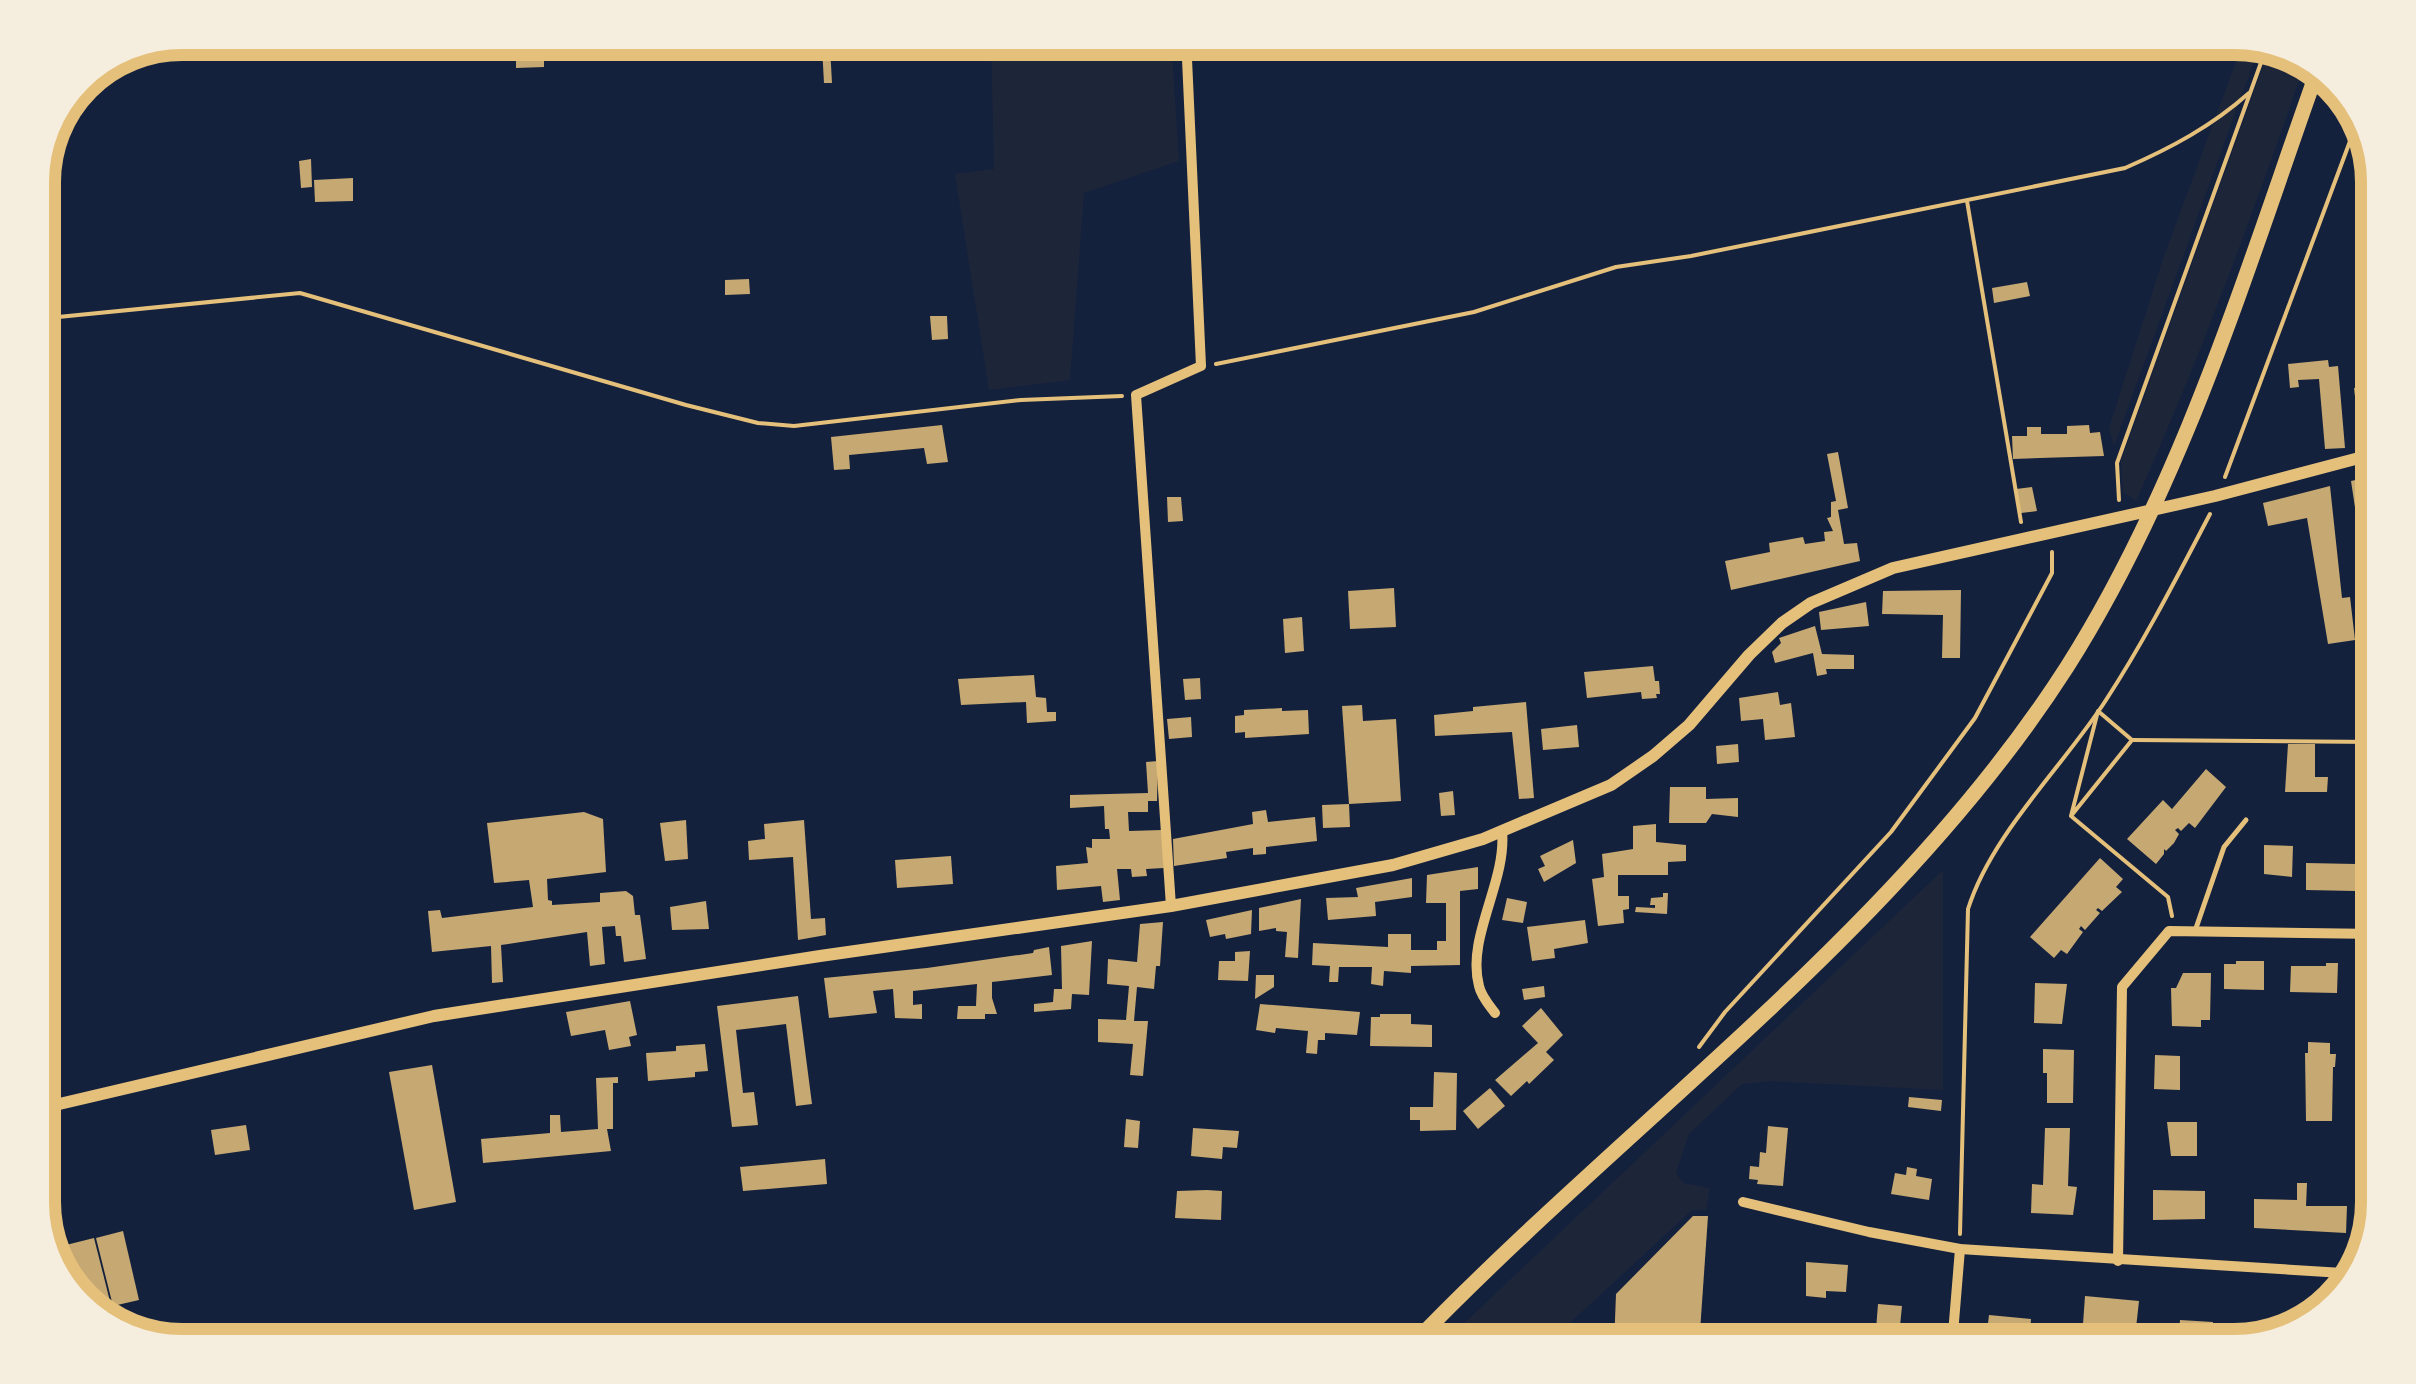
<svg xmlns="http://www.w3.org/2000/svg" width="2416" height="1384" font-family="Barlow,sans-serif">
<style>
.green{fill:#1d2539}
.building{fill:#c6a872}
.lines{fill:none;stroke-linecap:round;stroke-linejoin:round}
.path{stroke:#e5c07b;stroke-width:4}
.service{stroke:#e5c07b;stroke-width:5}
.minor{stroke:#e5c07b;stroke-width:10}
.tertiary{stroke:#e5c07b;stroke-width:12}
.primary{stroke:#e5c07b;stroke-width:15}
.rim{fill:none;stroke:#e5c07b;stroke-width:12}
</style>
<rect width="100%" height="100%" fill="#14213d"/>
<g class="green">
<path d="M991,38H1171L1179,161L1084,193L1070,380L989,390L955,174L994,169Z"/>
<path d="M2244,40L2260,45L2114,446L2109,428L2163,259Z"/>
<path d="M2270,47L2307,58C2255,208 2201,356 2136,501L2123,492L2121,461Z"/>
<path d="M1943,870V1090L1770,1081L1742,1084L1689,1134L1676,1173L1683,1183L1710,1188L1706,1210H1692L1545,1346H1440Z"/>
</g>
<g class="building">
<path d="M822,47H830L832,83H824Z"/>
<path d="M544,54V67L516,68V55Z"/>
<path d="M311,159L312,187L301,188L299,161Z"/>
<path d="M353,178V201L315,202L314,180Z"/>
<path d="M749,279L750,294L725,295V280Z"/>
<path d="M2027,282L2030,296L1994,303L1992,288Z"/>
<path d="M930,316H947L948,339L932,340Z"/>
<path d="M2328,360L2329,367L2338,366L2345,448L2325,449L2319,379L2298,380L2299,387L2290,388L2288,364Z"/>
<path d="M2378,385V412L2357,414L2354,388Z"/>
<path d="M942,425L948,462L927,464L924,448L849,455L850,469L834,470L831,437Z"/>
<path d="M2089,425L2090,433L2100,432L2104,456L2013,459L2012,436H2027V427H2041V434H2067V426Z"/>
<path d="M1838,452L1848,508L1838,510L1843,538L1844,544L1857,543L1860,561L1731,590L1725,561L1770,552L1769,543L1803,537L1805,544L1825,541L1824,532L1833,531L1827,518L1831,517V502L1836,501L1827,454Z"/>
<path d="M2378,475V520L2368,521L2366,513L2356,514L2351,481Z"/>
<path d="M2330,486L2342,598L2350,597L2355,640L2328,644L2307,518L2268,526L2263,503Z"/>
<path d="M2032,487L2037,511L2021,513L2016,489Z"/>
<path d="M1167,497H1181L1183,521L1168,522Z"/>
<path d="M1394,588L1396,627L1350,629L1348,591Z"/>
<path d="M1961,590L1960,658H1942L1943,615L1882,614L1883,591Z"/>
<path d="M1866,602L1869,626L1821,630L1819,612Z"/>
<path d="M1302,617L1304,651L1285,653L1283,619Z"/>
<path d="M1815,626L1822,654L1854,655V669H1826L1827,674L1817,676L1813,653L1775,663L1772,652L1781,643L1779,638Z"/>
<path d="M1653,666L1655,681H1659L1660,694H1656L1657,698L1642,699L1641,692L1587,698L1584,672Z"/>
<path d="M1034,675L1036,697L1046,698L1047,712H1056V721L1027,723L1026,702L961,705L958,679Z"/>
<path d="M1200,678L1201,699L1185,700L1183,679Z"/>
<path d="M1778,692L1780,705L1791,703L1795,737L1765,740L1763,719L1741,721L1739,698Z"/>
<path d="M1526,702L1534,798L1519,799L1512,732L1435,736L1434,715L1473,711V707Z"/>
<path d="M1362,705L1363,721L1396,719L1401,801L1349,804L1350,827L1323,828L1322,805L1349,804L1342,706Z"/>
<path d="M1282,708V711L1308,710L1309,734L1245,738V732L1235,733V716L1244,715V710Z"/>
<path d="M1191,717L1192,737L1169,739L1167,719Z"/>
<path d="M1577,725L1579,747L1543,750L1541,729Z"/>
<path d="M1738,744L1739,762L1717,764L1716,746Z"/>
<path d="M2288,744H2315V777H2328L2327,792H2285Z"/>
<path d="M1158,761L1157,801H1148V812H1128L1129,831L1162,830L1164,868L1146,869L1147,876L1132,877L1131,869H1117L1120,900L1103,902L1101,886L1057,890L1056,866L1088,863L1086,847L1092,848V839H1110L1109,829H1105L1104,806L1070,808V795L1148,793L1146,762Z"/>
<path d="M2206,769L2226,787L2195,828L2189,823L2181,831L2178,828L2175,830L2179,834L2174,843L2166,851L2164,849V854L2156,864L2127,839L2163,800L2172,809Z"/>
<path d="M1670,787H1706V799L1738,798V817L1712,814L1706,823H1669Z"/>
<path d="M1453,791L1455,815L1441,816L1439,793Z"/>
<path d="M1266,810L1268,822L1315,817L1317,841L1266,847V854L1253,855V848L1226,852L1227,858L1174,866L1173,839L1253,824L1252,812Z"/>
<path d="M584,812L603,819L606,872L547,879L548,900L552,901V905L600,902V893L626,891L633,896L635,915H640L646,959L624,962L621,936H616L615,926L602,927L605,964L590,966L587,932L501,945L503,982L492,983L491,946L432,952L428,911L440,910L442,918L533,907L529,880L494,883L487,823Z"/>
<path d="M686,820L688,859L665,861L660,823Z"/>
<path d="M804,820L811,919L825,918L826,935L798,940L793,857L749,860L748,841L765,839L764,824Z"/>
<path d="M1656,824V842L1686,845V861L1668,862V875H1618V896H1629V909L1623,910L1624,923L1598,926L1592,879L1604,877L1602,854L1633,849V826Z"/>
<path d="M1573,840L1576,863L1544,882L1538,869L1545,866L1540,856Z"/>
<path d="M2264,845L2293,846L2292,877L2264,874Z"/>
<path d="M951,856L953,884L897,888L895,860Z"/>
<path d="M2100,858L2123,879L2116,887L2122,892L2102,911L2098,908L2096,910L2100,913L2085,930L2081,926L2079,929L2083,932L2067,954L2061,950L2054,958L2030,937Z"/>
<path d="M2306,863L2356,864L2355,891L2306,890Z"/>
<path d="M1478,867V889L1460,891V965L1411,966V973L1384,971L1383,986L1371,984L1372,967H1339L1338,982H1329L1330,966L1312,965L1313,943L1388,947V934H1411V950H1437V941H1446V903H1426L1427,875Z"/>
<path d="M1412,878V897L1375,902L1376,916L1328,920L1326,898L1358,897L1356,888Z"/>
<path d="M1663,893H1668L1667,914L1635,912L1636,907L1655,908V905H1650L1651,898L1663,897Z"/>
<path d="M1507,898L1527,902L1523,923L1502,920Z"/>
<path d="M1301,899L1298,958L1285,957L1287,932L1276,931V928L1259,931V908Z"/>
<path d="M706,901L709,929L672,930L670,907Z"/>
<path d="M1252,910L1251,934L1226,939L1225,934L1210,937L1206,920Z"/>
<path d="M1585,920L1588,943L1554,949L1555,958L1532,961L1527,927Z"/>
<path d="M1163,922L1160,966H1156L1154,989L1137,987L1134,1021H1148L1143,1076L1130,1075L1133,1044L1098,1042V1019L1126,1020L1129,986L1107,984L1108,959L1137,962L1140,924Z"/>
<path d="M1092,941L1089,995L1072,994L1071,1009L1034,1012V1004L1053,1002L1054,989H1062L1061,946Z"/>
<path d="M1049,947L1052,975L992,982V998L997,1014H985V1019H957L958,1006H976L977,984L913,991V1005L922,1004V1019L895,1018L893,989L873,991L877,1013L829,1018L824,978L927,968L1033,953L1034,950Z"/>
<path d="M1250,951L1248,981L1218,980L1219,961H1235V952Z"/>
<path d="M2236,961H2264V990L2224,989V964H2236Z"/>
<path d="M2326,963H2338L2337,993L2290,992L2291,966H2326Z"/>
<path d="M2183,973H2211L2210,1020H2201V1027L2172,1026L2171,988H2176Z"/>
<path d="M1256,975H1274V987L1255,999Z"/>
<path d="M2035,983L2067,984L2062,1024L2034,1023Z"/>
<path d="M1544,986L1545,997L1524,1000L1522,989Z"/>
<path d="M798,996L812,1104L796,1106L786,1024L736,1030L743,1093L754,1092L758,1125L732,1127L717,1006Z"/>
<path d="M630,1001L637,1035L629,1037L631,1046L609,1050L605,1030L571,1036L566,1012Z"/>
<path d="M1260,1004L1360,1012L1357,1035L1325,1033V1040H1318L1317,1054L1306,1053L1308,1031L1276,1028L1275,1033L1256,1030Z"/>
<path d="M1541,1008L1563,1035L1546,1052L1554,1060L1529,1084L1527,1081L1511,1096L1495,1080L1538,1043L1522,1026Z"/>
<path d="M1380,1014H1411V1024L1432,1025V1047L1370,1046L1371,1017H1380Z"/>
<path d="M2308,1042L2330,1043V1054H2336L2335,1067H2333L2332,1121H2306L2305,1053H2308Z"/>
<path d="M705,1044L708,1071L695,1072V1077L648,1081L646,1053L676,1051V1046Z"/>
<path d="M2043,1049L2074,1050L2073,1103H2047V1073H2043Z"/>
<path d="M2155,1055L2180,1056V1090L2154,1089Z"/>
<path d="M432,1065L456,1202L414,1210L389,1072Z"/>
<path d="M1434,1072L1457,1073L1456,1130L1420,1131V1120H1410V1107H1433Z"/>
<path d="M618,1077V1083H613V1129H607L611,1151L483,1163L481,1139L550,1133V1115H560L561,1132L598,1129L596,1078Z"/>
<path d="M1490,1088L1505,1106L1478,1129L1463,1111Z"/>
<path d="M1909,1097L1942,1100L1941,1111L1908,1107Z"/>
<path d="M1126,1119L1140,1121L1138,1148L1124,1147Z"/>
<path d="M2167,1122H2197V1156H2171Z"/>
<path d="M246,1125L250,1150L215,1155L211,1130Z"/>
<path d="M1768,1126L1788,1128L1783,1186L1757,1184L1758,1180L1749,1179L1750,1166L1759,1167L1760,1152L1766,1153Z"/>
<path d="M1193,1128L1239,1131L1237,1148L1223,1147L1222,1159L1191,1156Z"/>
<path d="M2045,1128H2070L2068,1186L2077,1187L2073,1215L2031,1213L2032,1184L2043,1185Z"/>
<path d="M825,1159L827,1184L743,1191L740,1167Z"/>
<path d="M1907,1167L1917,1169L1916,1176L1932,1179L1929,1200L1891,1194L1895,1173L1906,1175Z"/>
<path d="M2297,1183H2307L2306,1206H2347L2346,1233L2254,1228V1199L2297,1200Z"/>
<path d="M1207,1190L1222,1191L1221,1220L1175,1218L1177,1191Z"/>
<path d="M2153,1190L2205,1191V1219L2153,1220Z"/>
<path d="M2367,1202H2378L2370,1235H2366Z"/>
<path d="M1693,1216H1708L1699,1346H1614L1616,1294Z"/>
<path d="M123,1231L139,1300L113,1306L96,1238Z"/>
<path d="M94,1238L117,1329L110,1327L57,1275L50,1249Z"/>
<path d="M1806,1262L1848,1265L1846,1292L1826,1291V1298L1806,1296Z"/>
<path d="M2085,1296L2139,1301L2136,1328L2083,1324Z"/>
<path d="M1878,1304L1902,1306L1898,1346L1875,1343Z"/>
<path d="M1989,1315L2031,1319L2029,1346H1990L1991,1341L1986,1340Z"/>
<path d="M2276,1316L2300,1317L2299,1329L2275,1335Z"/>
<path d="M2180,1320L2213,1322V1326L2230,1327L2229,1346H2178Z"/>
</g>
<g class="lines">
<g class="path">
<path d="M1967,201L2021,522"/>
<path d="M38,319L300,293L686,405L758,423L794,426L1021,400L1122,396"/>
<path d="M1216,364L1474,312L1616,267L1691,256L2125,168C2171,148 2212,126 2249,93"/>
<path d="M2225,477L2359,117"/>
<path d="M2119,500L2117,463L2267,46"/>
<path d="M2132,740L2378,742"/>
<path d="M2071,816L2098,711L2132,740L2071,816L2168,897L2172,916"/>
<path d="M1699,1047L1725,1012L1891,832L1975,718L2052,573V552"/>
<path d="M1960,1234L1968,909C1992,833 2063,767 2106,700C2145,640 2177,577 2210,514"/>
</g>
<path class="service" d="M2195,931L2224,847L2246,820"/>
<g class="minor">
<path d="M1171,906L1136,395L1201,366L1186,37"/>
<path d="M1495,1013C1489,1005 1481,996 1479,986C1466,937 1507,882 1502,831"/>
<path d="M1743,1202L1869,1232L1960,1249L2359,1274"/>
<path d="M2118,1261L2122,987L2169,931L2378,934"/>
<path d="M1952,1346L1960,1249"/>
</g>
<path class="tertiary" d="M38,1109L434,1016L820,956L1171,906L1393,865L1483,839L1611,785L1653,756L1689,725L1749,655L1782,623L1811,603L1893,568L2215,496L2378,453"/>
<path class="primary" d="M1411,1346C1626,1122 1898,931 2067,667C2183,484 2246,271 2318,69"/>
</g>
<path d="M0 0H2416V1384H0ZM182 55H2234A127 127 0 0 1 2361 182V1202A127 127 0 0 1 2234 1329H182A127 127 0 0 1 55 1202V182A127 127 0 0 1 182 55Z" fill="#f5edde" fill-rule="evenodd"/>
<path class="rim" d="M182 55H2234A127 127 0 0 1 2361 182V1202A127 127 0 0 1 2234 1329H182A127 127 0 0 1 55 1202V182A127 127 0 0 1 182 55Z"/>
</svg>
